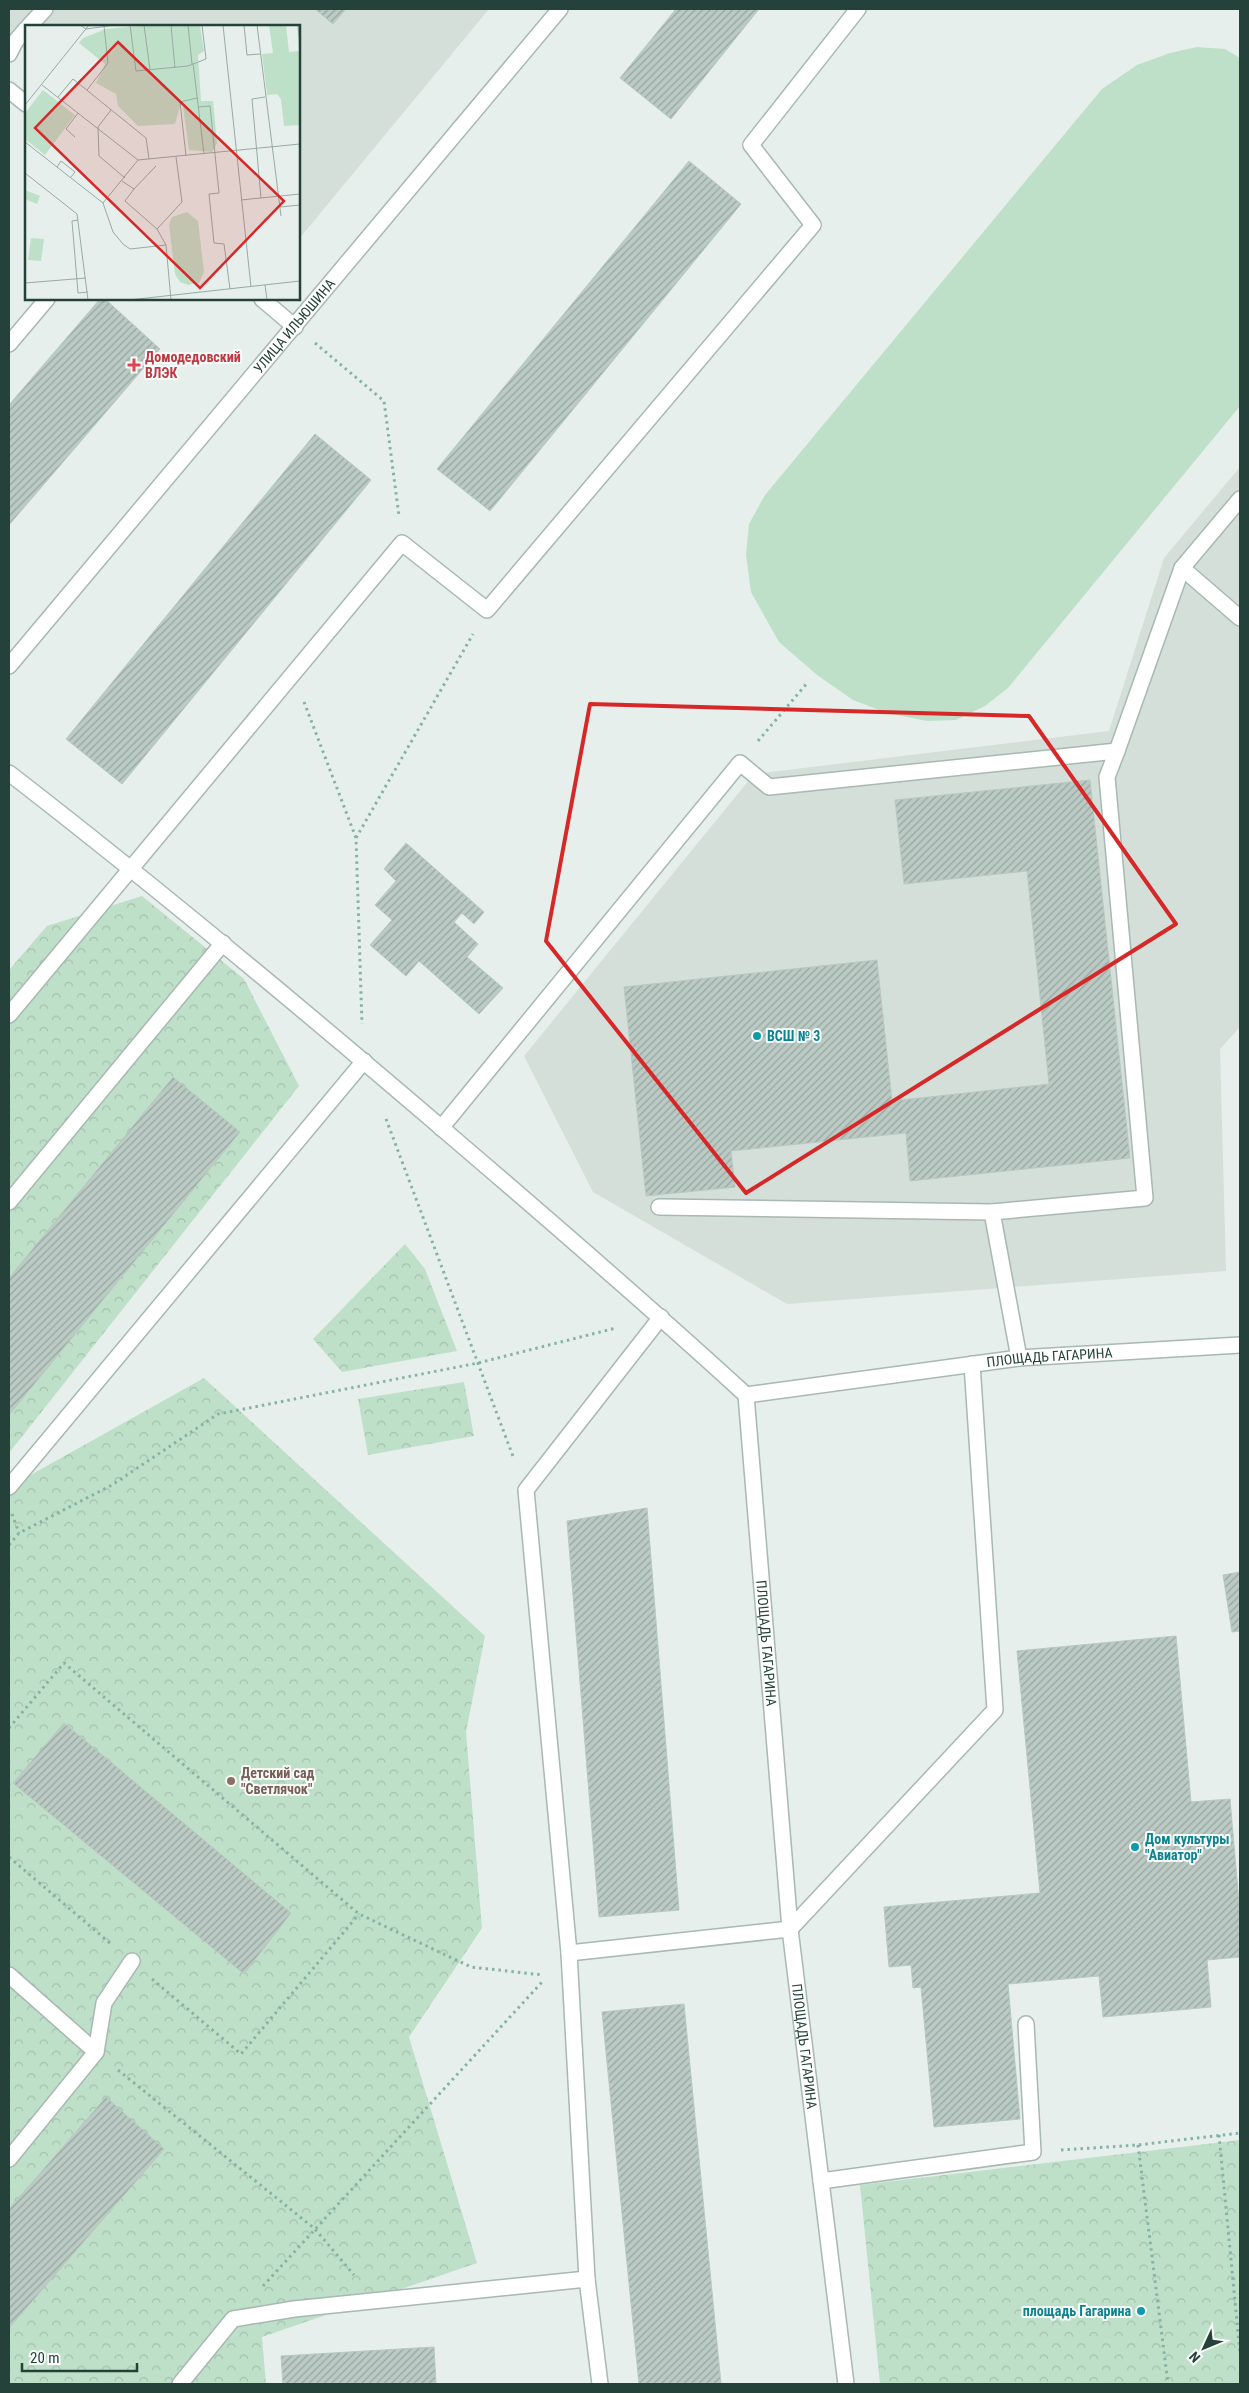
<svg xmlns="http://www.w3.org/2000/svg" width="1249" height="2393" font-family="'Roboto Condensed',sans-serif">
<style>
.built{fill:#d4dfda}
.grass{fill:#bfe0c8}
.forest{fill:url(#forest-crowns)}
.building{fill:url(#building-hatch);stroke:#b8c9c2}
.lines{fill:none;stroke-linecap:round;stroke-linejoin:round}
.minor-casing{stroke:#a8b8b2;stroke-width:18}
.path{stroke:#86b3a5;stroke-width:3;stroke-dasharray:2.5 4;stroke-linecap:butt}
.minor{stroke:#fff;stroke-width:15}
.marked{fill:none;stroke:#d62828;stroke-width:4;stroke-linejoin:round}
.health-dot{fill:#e0444e;stroke:#f7fbf9;stroke-width:2}
.culture-dot{fill:#0f9aa8;stroke:#f7fbf9;stroke-width:2}
.education-dot{fill:#8d6e63;stroke:#f7fbf9;stroke-width:2}
.labels{text-anchor:middle;dominant-baseline:central;stroke-width:4;stroke-linejoin:round;paint-order:stroke}
.street-label{font-size:14px;fill:#24423a;stroke:#f7fbf9}
.health-label{font-size:14px;font-weight:bold;fill:#be3a42;stroke:#f7fbf9;text-anchor:start}
.culture-label{font-size:14px;font-weight:bold;fill:#0d838f;stroke:#f7fbf9;text-anchor:start}
.education-label{font-size:14px;font-weight:bold;fill:#785e54;stroke:#f7fbf9;text-anchor:start}
.inset-road{fill:none;stroke:#98aaa4;stroke-width:1}
.view{fill:#d62828;fill-opacity:0.15;stroke:#d62828;stroke-width:2.5}
.inset-edge{fill:none;stroke:#24423a;stroke-width:2.5}
</style>
<defs>
<pattern id="forest-crowns" width="20" height="18" patternUnits="userSpaceOnUse" patternTransform="scale(1.25)"><rect width="20" height="18" fill="#bfe0c8"/><path d="M2 6a3 3 0 1 1 6 0M12 15a3 3 0 1 1 6 0" fill="none" stroke="#a4c1ad"/></pattern>
<pattern id="building-hatch" width="6" height="6" patternUnits="userSpaceOnUse" patternTransform="scale(1.25)"><rect width="6" height="6" fill="#bbcac4"/><path d="M-1 1l2-2M0 6l6-6M5 7l2-2" fill="none" stroke="#98a6a0"/></pattern>
</defs>
<rect width="100%" height="100%" fill="#e6efeb"/>
<g class="built">
<path d="M9,9H489L299,239V26H26V51L9,37Z"/>
<path d="M1240,467V1027L1220,1049L1226,1271L787,1304L593,1192L524,1056L754,774L1109,731L1164,558Z"/>
</g>
<path class="grass" d="M1197,47L1225,49L1240,58V406L1008,688L985,706L956,720L927,721L887,713L853,700L817,675L779,642L751,592L746,555L749,524L765,495L1102,89L1137,65L1170,53Z"/>
<g class="forest">
<path d="M142,896L244,979L299,1086L9,1453V970L47,926Z"/>
<path d="M405,1244L425,1269L457,1351L342,1372L313,1339Z"/>
<path d="M204,1378L485,1636L466,1732L482,1928L409,2037L477,2263L262,2337L266,2384H9V1487Z"/>
<path d="M464,1382L474,1436L368,1455L358,1399Z"/>
<path d="M1240,2140V2384H880L860,2185Z"/>
</g>
<g class="building">
<path d="M315,9H346L333,24Z"/>
<path d="M676,9H759L671,119L620,78Z"/>
<path d="M689,161L741,204L490,511L437,469Z"/>
<path d="M100,299H105L160,349L9,525V405Z"/>
<path d="M315,434L371,480L122,784L66,739Z"/>
<path d="M1090,780L1130,1158L910,1181L906,1133L731,1151L735,1187L646,1196L624,987L877,960L892,1101L1049,1084L1027,871L904,884L895,800Z"/>
<path d="M406,843L484,912L474,924L462,913L454,922L478,944L467,957L503,988L479,1014L419,961L406,976L370,945L392,920L375,905L396,881L384,869Z"/>
<path d="M173,1077L240,1132L9,1415V1278Z"/>
<path d="M647,1508L679,1910L599,1917L567,1521Z"/>
<path d="M1240,1572V1631L1232,1632L1223,1575Z"/>
<path d="M1176,1636L1191,1802L1230,1799L1240,1914V1957L1207,1960L1211,2007L1103,2017L1099,1976L1008,1984L1020,2119L934,2127L921,1987L913,1988L911,1965L889,1967L884,1907L1040,1893L1017,1651Z"/>
<path d="M64,1723L291,1913L244,1974L13,1783Z"/>
<path d="M684,2004L721,2384H639L602,2012Z"/>
<path d="M106,2097L164,2149L9,2328V2209Z"/>
<path d="M434,2347L436,2384H283L281,2356Z"/>
</g>
<g class="lines">
<g class="minor-casing">
<g id="minor">
<path d="M29,26L45,9"/>
<path d="M9,54L15,42L26,29"/>
<path d="M9,90L26,104"/>
<path d="M262,299L295,327"/>
<path d="M9,344L47,299"/>
<path d="M1182,568L1240,618"/>
<path id="s1" d="M9,666L560,9"/>
<path d="M9,773C163,892 310,1015 458,1142C555,1225 651,1308 746,1395"/>
<path d="M9,1015L402,543L487,610L813,225L751,145L858,9"/>
<path d="M441,1128L740,763L769,787L1117,751L1182,568L1240,499"/>
<path d="M9,1202L223,943"/>
<path d="M659,1207L992,1212"/>
<path d="M1019,1358L992,1212L1145,1198L1107,777L1117,751"/>
<path id="s2" d="M746,1395L790,1929L846,2384"/>
<path id="s3" d="M746,1395L1019,1358L1240,1345"/>
<path d="M9,1487L364,1061"/>
<path d="M569,1953L790,1929L995,1710L972,1364"/>
<path d="M9,1975L96,2052L9,2159"/>
<path d="M96,2052L104,2003L132,1961"/>
<path d="M821,2181L1033,2152L1026,2024"/>
<path d="M180,2384L233,2319L294,2309L587,2279"/>
<path d="M600,2384L587,2279L569,1953L526,1490L661,1317"/>
</g>
</g>
<g class="path">
<path d="M315,343L384,401L399,516"/>
<path d="M304,702L356,838L362,1024"/>
<path d="M758,741L808,682"/>
<path d="M356,838L473,634"/>
<path d="M386,1119L514,1459"/>
<path d="M12,1514L19,1533"/>
<path d="M9,1545L19,1533L112,1485L218,1414L478,1363L616,1328"/>
<path d="M9,1728L64,1663L359,1914L471,1967L543,1975"/>
<path d="M9,1857L111,1944"/>
<path d="M152,1979L241,2054L359,1914"/>
<path d="M118,2070L315,2229L354,2275"/>
<path d="M1219,2135L1240,2353"/>
<path d="M1138,2145L1168,2384"/>
<path d="M1061,2150L1138,2145L1240,2133"/>
<path d="M263,2286L543,1981"/>
</g>
<use href="#minor" class="minor"/>
</g>
<path class="marked" d="M590,704L1029,716L1176,924L746,1193L546,941Z"/>
<path class="health-dot" d="M131.5 357.5h5v5h5v5h-5v5h-5v-5h-5v-5h5z"/>
<g class="culture-dot">
<circle cx="757" cy="1036" r="5"/>
<circle cx="1135" cy="1847" r="5"/>
<circle cx="1141" cy="2311" r="5"/>
</g>
<circle class="education-dot" cx="231" cy="1781" r="5"/>
<g class="labels">
<g class="street-label">
<text stroke="none"><textPath href="#s1" startOffset="444">УЛИЦА ИЛЬЮШИНА</textPath></text>
<text stroke="none"><textPath href="#s3" startOffset="306">ПЛОЩАДЬ ГАГАРИНА</textPath></text>
<text stroke="none"><textPath href="#s2" startOffset="249">ПЛОЩАДЬ ГАГАРИНА</textPath></text>
<text stroke="none"><textPath href="#s2" startOffset="654">ПЛОЩАДЬ ГАГАРИНА</textPath></text>
</g>
<g class="health-label">
<text x="145" y="357">Домодедовский<tspan x="145" dy="16">ВЛЭК</tspan></text>
</g>
<g class="culture-label">
<text x="767" y="1036">ВСШ № 3</text>
<text x="1145" y="1839">Дом культуры<tspan x="1145" dy="16">"Авиатор"</tspan></text>
<text x="1131" y="2311" text-anchor="end">площадь Гагарина</text>
</g>
<g class="education-label">
<text x="241" y="1773">Детский сад<tspan x="241" dy="16">"Светлячок"</tspan></text>
</g>
</g>
<g transform="translate(25 25)">
<rect width="275" height="275" fill="#e6efeb"/>
<path d="M162,187L173,196L179,247L174,258L163,260L155,257L150,249L144,200L147,192ZM6,213L19,214L16,236L3,235Z" fill="#bfe0c8"/>
<path d="M123,0H175L179,26L173,30L176,76H188L192,118L187,127L164,125L157,74L150,99L113,101L93,81L91,69L71,58L80,39L54,18L58,13L81,4ZM244,0H261L264,27L274,26L272,0H275V100L259,101L256,74L252,69L242,70L237,29L248,28ZM18,65L50,90L20,130L0,114V88ZM0,165L15,171L12,179L0,174Z" fill="#bfe0c8"/>
<path class="inset-road" d="M55,0L61,4L90,0M105,0L111,46L163,41L181,34L177,0M119,0L125,45M146,0L150,43M163,0L167,39M198,0L226,262M219,0L222,30L235,29M232,0L256,191M273,0L275,19M168,38L179,129M17,60L113,135M62,65L83,38L79,1M33,72L48,54L121,113L124,134M0,80L64,0M173,82L185,81L194,168L184,169L189,218L199,219L205,264M86,85L73,102L74,131L100,153M50,112L41,104L53,88M0,117L78,178L113,135M161,131L155,77L172,73M113,135L275,119M32,142L36,136L50,147L46,152M0,148L52,189L63,275M97,156L109,164L100,176L132,204M109,164L131,141M236,173L227,74L240,72M216,175L275,169M78,178L88,207L98,219L105,224L141,220M255,182L275,180M53,195L47,196L53,268L63,267M0,258L61,253M240,260L242,275M104,275L275,256M146,275L141,220L132,204L157,177L151,132"/>
<path class="view" d="M93,17L259,176L175,263L10,103Z"/>
<rect width="275" height="275" class="inset-edge"/>
</g>
<rect width="1249" height="2393" fill="none" stroke="#24423a" stroke-width="20"/>
<g transform="translate(1204 2348) rotate(226)" stroke="#f7fbf9" stroke-width="4" paint-order="stroke">
<path d="M0-4L9 19L0 12L-9 19Z" fill="#24423a"/>
<text y="-8" font-size="14" font-weight="bold" text-anchor="middle" fill="#24423a">N</text>
</g>
<path d="M22 2363v8h115v-8" fill="none" stroke="#24423a" stroke-width="2.5"/>
<text x="30" y="2363" font-size="15" fill="#24423a" stroke="#f7fbf9" stroke-width="4" paint-order="stroke">20 m</text>
</svg>
